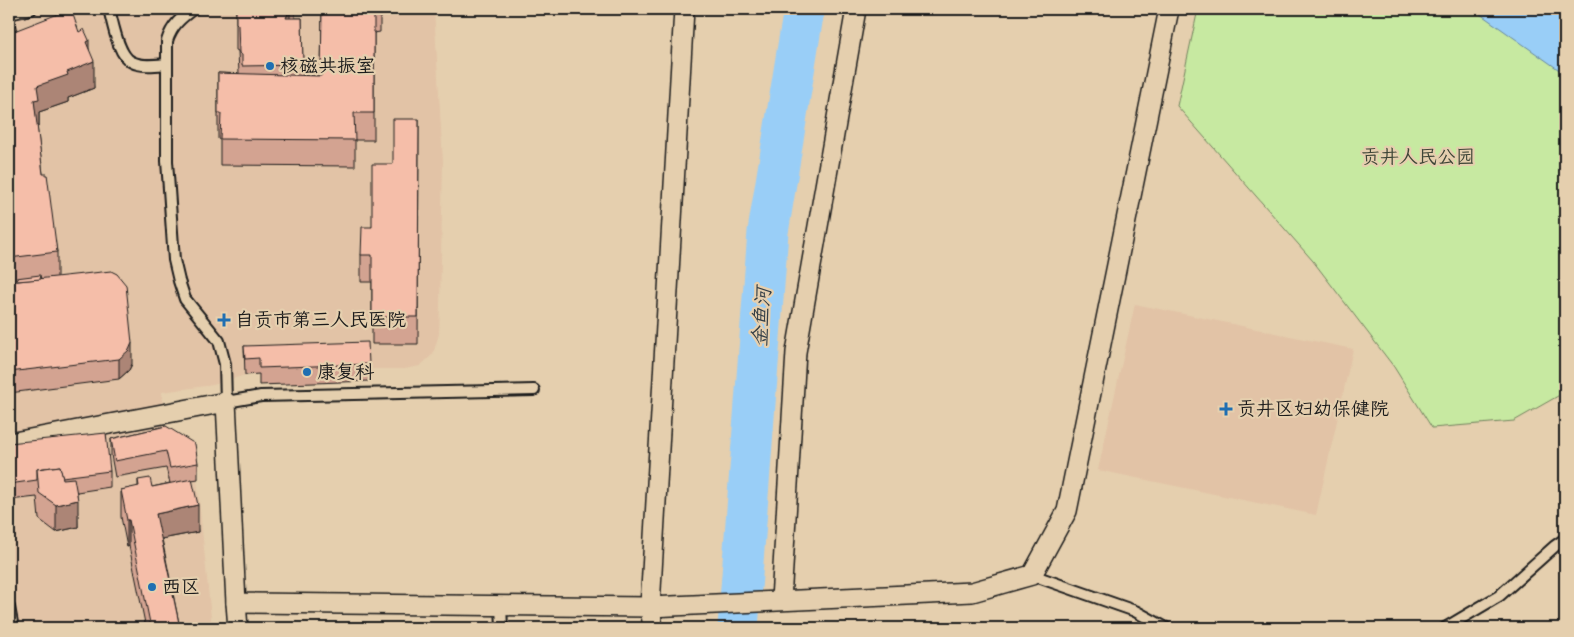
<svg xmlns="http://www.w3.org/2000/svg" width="1574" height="637" font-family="'Architects Daughter','LXGW WenKai TC',sans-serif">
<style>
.built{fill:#e2c3a6}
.green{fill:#c7e9a1;stroke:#72825e}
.water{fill:#99cef7;stroke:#67879f}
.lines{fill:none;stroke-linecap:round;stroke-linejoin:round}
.river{stroke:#99cef7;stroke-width:41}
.lane-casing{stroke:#1c1c1c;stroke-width:14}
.street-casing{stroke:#1c1c1c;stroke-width:22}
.lane{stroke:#e5cfae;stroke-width:10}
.street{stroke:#e5cfae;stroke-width:19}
.wall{fill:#d3a391;stroke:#1c1c1c}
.shaded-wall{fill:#ac8576;stroke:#1c1c1c}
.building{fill:#f5bea9;stroke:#1c1c1c}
.poi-dot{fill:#1f6fb2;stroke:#e5cfae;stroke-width:2}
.labels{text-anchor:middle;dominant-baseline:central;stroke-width:4.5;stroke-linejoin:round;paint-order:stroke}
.poi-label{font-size:19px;fill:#1c1c1c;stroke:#e5cfae;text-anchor:start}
.park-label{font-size:19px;fill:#3e4537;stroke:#e5cfae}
.water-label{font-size:20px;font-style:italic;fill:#354048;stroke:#e5cfae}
</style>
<rect width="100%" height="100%" fill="#e5cfae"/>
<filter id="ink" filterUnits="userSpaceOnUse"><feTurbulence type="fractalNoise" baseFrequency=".02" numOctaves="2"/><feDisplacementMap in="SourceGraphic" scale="10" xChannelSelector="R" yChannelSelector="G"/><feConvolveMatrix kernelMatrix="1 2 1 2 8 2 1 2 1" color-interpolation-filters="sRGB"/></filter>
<g filter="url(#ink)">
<g class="built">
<path d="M9,9H434L443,162L440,306L439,334L433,354L420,366L404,369H369L259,385L258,375H245L213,385L162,392L166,442L195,460L212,628H9Z"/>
<path d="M1135,304L1353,349L1316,515L1098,470Z"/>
</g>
<path class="green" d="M1198,9H1565V392L1514,421L1432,428L1394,367L1313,261L1177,106Z"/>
<path class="water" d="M1473,9H1565V74Z"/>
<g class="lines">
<path class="river" d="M738,628L768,232L804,9"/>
<g class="lane-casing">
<g id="lane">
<path d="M109,9C113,23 118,56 132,62C142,67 156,65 167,64"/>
<path d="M193,9C181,18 172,25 167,41V161L174,260L179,281L185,299L219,341L225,364L226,402L261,396L534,390"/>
<path d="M9,14L31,9"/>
<path d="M1032,575L1135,611L1166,628"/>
<path d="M501,605L502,628"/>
<path d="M9,607L13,628"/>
<path d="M1445,628L1499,596L1555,546L1565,539"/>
</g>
</g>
<g class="street-casing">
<g id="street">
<path d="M9,443L226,402L236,603L650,607L972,592L1032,575L1067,511L1169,9"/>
<path d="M781,600L796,352L856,9"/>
<path d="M236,603L238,628"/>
<path d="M653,628L650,607L684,9"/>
</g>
</g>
<use href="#lane" class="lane"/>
<use href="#street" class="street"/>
</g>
<g class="wall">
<path d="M236,9H295V18H302L303,75L321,76L322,9H380V32L374,33V140H355V166L220,165V140L218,139V73L239,74L238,51L236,50Z"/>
<path d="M9,26L17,30L79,32L89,49L94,88L68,98V102L39,112V126H37L43,174L57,252V277L132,364L129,370L119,379L9,393Z"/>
<path d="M419,119L418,344H372V282H361V255L372,227L393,164Z"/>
<path d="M244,346L369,364V381L259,385V374L245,375Z"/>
<path d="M166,426L198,463V479L192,480L198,532L162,539L180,628H146L129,546L127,547L121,517V490L138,487V480L152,487L170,483L166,468L115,477L111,455V439Z"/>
<path d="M9,443L110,471V487L77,492L78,527L56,532L39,519L37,497L9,500Z"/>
</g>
<g class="shaded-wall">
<path d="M290,9V35L286,18Z"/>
<path d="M89,40V63L94,61V88L68,98V102L39,112V126L34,127V100L37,86L67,72L86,42Z"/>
<path d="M132,343V364L129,370L119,379V359Z"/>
<path d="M78,500V527L56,532V505Z"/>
<path d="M198,505V532L156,540V514Z"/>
<path d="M127,520H129V546L127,547Z"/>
</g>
<g class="building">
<path d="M71,9L79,32L84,29L89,40L86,42L94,61L67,72L68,75L37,86L39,99L34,100L43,174H47L57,252L9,258V33Z"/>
<path d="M236,9H290L286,18H302L303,65L242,66V55L239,53L238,25L236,23Z"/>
<path d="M322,9H374V113H354L355,140L220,139L221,113H218V73L321,76Z"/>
<path d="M15,24L17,30L9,33V26Z"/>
<path d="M393,119H419L418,317H372V255H361L362,227H372V164H393Z"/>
<path d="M111,271L117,274L126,285L132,343L129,350L119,359L9,372V282Z"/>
<path d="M40,275L41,279L17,281L16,278Z"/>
<path d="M368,342L369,364L259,368V358L245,359L244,346Z"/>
<path d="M166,426L195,444L198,463L170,468L166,451L115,461L111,439Z"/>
<path d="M106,433L110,471L62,477L60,466L37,469V480L9,484V443Z"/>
<path d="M60,466L63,479L74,478L78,500L56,505L39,493L37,469Z"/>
<path d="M150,478L152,487L192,479L198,505L156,514L180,628H151L129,520H127L121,490L139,486L138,480Z"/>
</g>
</g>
<g class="poi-dot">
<circle cx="270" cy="66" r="5"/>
<path d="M221.5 312.5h5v5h5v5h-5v5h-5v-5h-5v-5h5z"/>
<circle cx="307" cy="372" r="5"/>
<path d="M1223.5 401.5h5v5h5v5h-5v5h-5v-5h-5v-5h5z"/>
<circle cx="152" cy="587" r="5"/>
</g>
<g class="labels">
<g class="poi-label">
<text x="280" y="66">核磁共振室</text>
<text x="235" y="320">自贡市第三人民医院</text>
<text x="317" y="372">康复科</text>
<text x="1237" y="409">贡井区妇幼保健院</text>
<text x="162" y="587">西区</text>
</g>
<g class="park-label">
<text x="1418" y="157">贡井人民公园</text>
</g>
<g class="water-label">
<text transform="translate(762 317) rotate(-86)">金鱼河</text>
</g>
</g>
<rect width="1574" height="637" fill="none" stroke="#e5cfae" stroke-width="30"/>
<rect x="15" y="15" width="1544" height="607" fill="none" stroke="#1c1c1c" stroke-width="2" filter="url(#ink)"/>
</svg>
